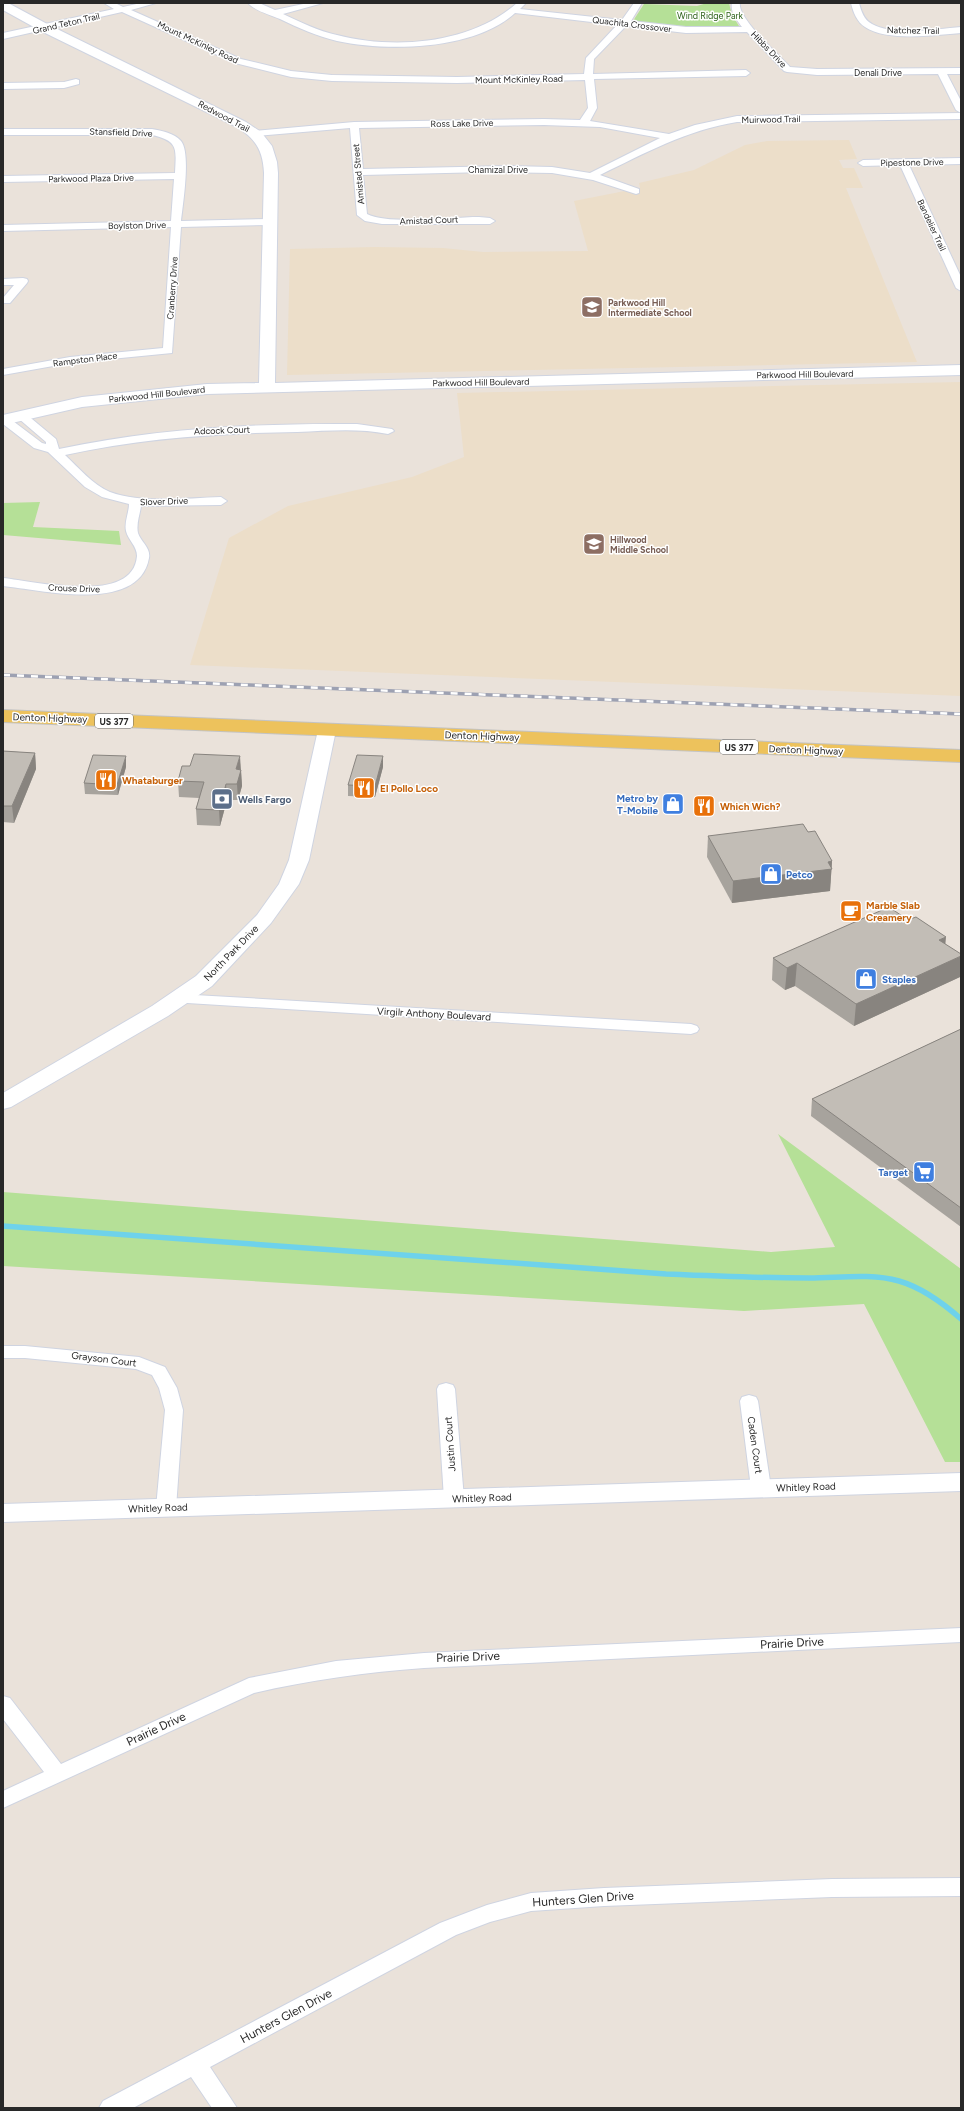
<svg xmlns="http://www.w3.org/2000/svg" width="964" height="2111" font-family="Figtree,sans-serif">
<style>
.education{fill:#ecdec9}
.green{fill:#b5e097}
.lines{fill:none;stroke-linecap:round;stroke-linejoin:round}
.stream{stroke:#6ed2eb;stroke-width:5.5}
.street-casing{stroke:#cfd4e1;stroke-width:2}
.secondary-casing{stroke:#cfd4e1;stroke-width:2}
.primary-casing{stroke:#c3c3c3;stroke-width:2}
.street{fill:#fff;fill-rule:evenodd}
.secondary{fill:#fff;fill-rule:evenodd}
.primary{fill:#edc25c;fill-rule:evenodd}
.rail-casing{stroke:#9da1b2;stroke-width:3.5}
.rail{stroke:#fff;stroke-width:2.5;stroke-dasharray:7;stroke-linecap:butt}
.wall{fill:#a7a39d}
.shaded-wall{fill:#88847f}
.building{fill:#c2bdb6;stroke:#88847f}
.labels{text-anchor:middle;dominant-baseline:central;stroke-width:3;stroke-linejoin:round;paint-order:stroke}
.far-park-label{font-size:9px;fill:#2e621b;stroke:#fff}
.far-street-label{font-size:9px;fill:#282828;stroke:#fff}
.far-education-label{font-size:9px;font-weight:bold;fill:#785e54;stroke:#fff;text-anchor:start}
.shield{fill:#fff;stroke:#686868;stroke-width:1}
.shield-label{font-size:9px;font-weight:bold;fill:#282828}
.street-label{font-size:10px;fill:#282828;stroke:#fff}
.food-label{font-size:10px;font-weight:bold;fill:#c56008;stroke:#fff;text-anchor:start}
.shop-label{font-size:10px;font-weight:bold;fill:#366cbe;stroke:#fff;text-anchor:end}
.service-label{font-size:10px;font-weight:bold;fill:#4e5e75;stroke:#fff;text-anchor:start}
.near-street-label{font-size:12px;fill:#282828;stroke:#fff}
</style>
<rect width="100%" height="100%" fill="#eae2da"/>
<g class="education">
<path d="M849,140L857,159L839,160L843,168H854L863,188H846L917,362L287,375L290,249L375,247L443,248L483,252L588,251L574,201L640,188L639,183L694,170L745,145L767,141Z"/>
<path d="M961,382V696L190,665L229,538L288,506L412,477L464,457L457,393Z"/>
</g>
<g class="green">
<path d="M707,3H729L732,15L739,26L686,27L633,21L644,4L697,6Z"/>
<path d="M40,502L33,527L119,531L121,545L3,535V503Z"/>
<path d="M778,1134L961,1269V1462H945L864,1304L744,1311L3,1266V1192L771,1252L835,1247Z"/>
</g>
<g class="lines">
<path class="stream" d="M3,1226L666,1274C713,1276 761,1278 809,1278C839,1278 870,1273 899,1281C923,1288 943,1303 961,1319"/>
<g class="street-casing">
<g id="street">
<path d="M104,3H115L123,7L141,3H156L131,10L241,59L291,71L332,75L457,77L584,74L586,58L617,25L515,13C474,50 389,52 337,41C317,36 298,28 280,19C271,15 255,11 248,3H259L275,10L308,3H323L283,14C300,22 318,31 337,35C395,50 471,44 517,3H526L520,9L622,20L634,3H642L631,21L686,27H742C737,20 730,12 732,3H740C737,18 779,55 790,67L817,69L961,68V74H947L961,101V113L956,110L938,74L817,75L787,72L784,71L747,32L686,33L626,26L594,59L593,74L746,70L750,73L746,76L594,79L597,108L590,121L669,134L695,125L737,116L961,113V119L737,122C687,130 645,153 600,175L639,189V193L636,194L593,180L552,173L487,172L363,175L367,214C387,225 453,217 479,217L490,218L495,221L490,224H382L365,221L357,215L350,128L256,136L251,133L253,131L354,122L544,119L580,120L588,108L585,80L457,83L332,81L291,77L235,63L122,12L3,39V33L114,9ZM544,125L600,127L660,138L590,173L552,167L509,166L363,169L359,128Z"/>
<path d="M851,3H859C861,11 864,20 872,24C893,36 937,29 961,27V33C935,35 887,42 865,27C857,22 853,12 851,3Z"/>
<path d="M76,79L79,80V84L64,88L3,89V83L64,82Z"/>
<path d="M3,129H152C162,131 174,133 181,141C191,153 183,203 181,221L270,219L275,222L270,225L181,227L172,353L70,363L3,375V369L70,357L163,348L171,227L3,231V225L171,221L174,179L3,182V176L175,173C176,149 179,141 152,135H3Z"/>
<path d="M961,158V164L909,165L961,277V291L956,288L900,165L863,166L858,163L863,160Z"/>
<path d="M23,278L27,279L28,281L27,283L10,303H3V298L14,285H3V279Z"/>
<path d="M22,413L26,414L56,439L59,449C157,428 257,423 357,424L392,429L394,431L388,434C358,428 328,431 297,432C219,433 142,438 65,455C79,468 92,484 110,492C142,504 187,498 221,497L227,501L221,505L141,506C140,514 136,524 138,533C141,542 151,548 149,558C139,614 42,590 3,586V578C34,581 133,606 137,556C137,546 128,540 126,531C124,522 129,513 129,504L102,497L85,487L48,452L34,448L3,424V417L9,418L42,443L46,444V442L18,418L16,416Z"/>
<path d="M177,994L691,1024L697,1026L699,1029L697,1032L691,1034L171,1002L169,999L171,996Z"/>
<path d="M3,1346H25L139,1357L165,1367L177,1388L183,1410L176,1508L173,1513L166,1515L159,1513L156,1508L165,1410L159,1388L152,1375L136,1369L25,1358H3Z"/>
<path d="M446,1383L453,1385L455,1389L464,1499L461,1504L454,1506L447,1504L444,1499L437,1389L439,1385Z"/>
<path d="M749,1395L756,1397L758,1401L771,1488L768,1493L761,1495L754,1493L751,1488L740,1401L742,1397Z"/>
<path d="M961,1628V1642L424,1668C367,1672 310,1680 254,1693L3,1808V1791L44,1772L3,1719V1696L10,1698L61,1764L249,1678L336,1661L424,1653Z"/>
<path d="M961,1878V1896L832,1897L604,1906L531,1911L490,1922L456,1935L210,2067L237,2108H212L191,2077L133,2108H99L103,2101L440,1923L487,1905L531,1893L604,1888L832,1879Z"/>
</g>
</g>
<g class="secondary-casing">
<g id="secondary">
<path d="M3,3H8L49,25L246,122L261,132L272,146L277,162L278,173L275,383L961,365V375L207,394L82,407L3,425V415L82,397L207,384L259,383L264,173C263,151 256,139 237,127L41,31L3,10Z"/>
<path d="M327,724L334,726L336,730L309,860L299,884L271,923L212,986L168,1016L11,1107L3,1109V1093L152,1006L196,976L257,915L279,884L289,860L318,730L320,726Z"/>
<path d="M961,1473V1491L3,1522V1504Z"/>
</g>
</g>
<g class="primary-casing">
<path id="primary" d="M3,710L961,750V762L3,722Z"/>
</g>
<use href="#street" class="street"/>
<use href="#secondary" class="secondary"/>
<use href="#primary" class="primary"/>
<g class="rail-casing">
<path id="rail" d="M3,675L961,714"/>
</g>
<use href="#rail" class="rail"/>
</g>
<g class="wall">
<path d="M3,751L35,753L36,769L14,823L3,822Z"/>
<path d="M126,767L118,795L85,794L84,783Z"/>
<path d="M383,767L375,797L348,796V785Z"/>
<path d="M241,770L242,786L238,800H227L220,826L197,825L196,809L199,798L179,797L178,781Z"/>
<path d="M808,832L832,861L830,891L732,903L707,857L708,836Z"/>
<path d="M945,944L960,977L854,1026L795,986L785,990L772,980L773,958Z"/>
<path d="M961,1029V1227L811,1116L812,1099Z"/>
</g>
<g class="shaded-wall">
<path d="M35,753L36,769L14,823L12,806Z"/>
<path d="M126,756V767L118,795L117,785Z"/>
<path d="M240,756L242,786L238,800L236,769Z"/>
<path d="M383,756V767L375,797V786Z"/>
<path d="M226,784L227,800L220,826L219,810Z"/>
<path d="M832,861L830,891L732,903L733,881Z"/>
<path d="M946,937L944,959L939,940Z"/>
<path d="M961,956V965L960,977L854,1026L856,1004Z"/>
<path d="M797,963L795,986L785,990L787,968Z"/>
</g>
<g class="building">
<path d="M3,751L35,753L12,806H3Z"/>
<path d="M194,754L240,756L236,769L241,770L237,784H226L219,810L196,809L204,782L178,781L182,766H190Z"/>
<path d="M93,755L126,756L117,785L84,783Z"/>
<path d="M357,755L383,756L375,786L348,785Z"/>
<path d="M803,824L808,832L815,831L832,861L828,862L832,869L733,881L708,836Z"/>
<path d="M889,907L908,920L916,917L946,937L939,940L961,954V956L856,1004L797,963L787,968L773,958Z"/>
<path d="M961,1029V1208L812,1099Z"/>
</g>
<defs>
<g id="school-square" transform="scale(1.15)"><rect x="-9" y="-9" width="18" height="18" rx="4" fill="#8d6e63" stroke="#fff"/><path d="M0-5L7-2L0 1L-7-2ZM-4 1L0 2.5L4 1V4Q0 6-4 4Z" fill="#fff"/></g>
<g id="restaurant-square" transform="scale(1.15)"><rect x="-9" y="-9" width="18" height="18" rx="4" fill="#e8710a" stroke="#fff"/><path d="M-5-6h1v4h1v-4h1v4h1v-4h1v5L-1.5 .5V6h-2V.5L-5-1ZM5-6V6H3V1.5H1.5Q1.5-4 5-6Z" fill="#fff"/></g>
<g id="bank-square" transform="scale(1.15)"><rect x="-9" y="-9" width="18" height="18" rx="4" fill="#5c6f8a" stroke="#fff"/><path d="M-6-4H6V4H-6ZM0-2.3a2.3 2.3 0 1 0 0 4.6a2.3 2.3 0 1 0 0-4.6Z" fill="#fff"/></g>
<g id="shop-square" transform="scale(1.15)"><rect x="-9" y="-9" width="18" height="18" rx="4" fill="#3f7fe0" stroke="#fff"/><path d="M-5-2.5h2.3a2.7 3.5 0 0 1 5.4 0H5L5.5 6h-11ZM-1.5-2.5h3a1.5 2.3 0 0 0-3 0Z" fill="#fff"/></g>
<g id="cafe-square" transform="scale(1.15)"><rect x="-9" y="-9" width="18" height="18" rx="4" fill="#e8710a" stroke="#fff"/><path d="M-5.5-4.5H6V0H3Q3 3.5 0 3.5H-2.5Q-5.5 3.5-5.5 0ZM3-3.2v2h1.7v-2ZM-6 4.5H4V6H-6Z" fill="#fff"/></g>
<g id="supermarket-square" transform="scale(1.15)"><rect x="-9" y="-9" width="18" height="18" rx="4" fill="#3f7fe0" stroke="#fff"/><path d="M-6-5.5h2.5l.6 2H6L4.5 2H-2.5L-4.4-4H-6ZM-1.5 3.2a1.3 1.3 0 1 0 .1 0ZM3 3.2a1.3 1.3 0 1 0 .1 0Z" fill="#fff"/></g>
</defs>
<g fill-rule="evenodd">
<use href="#school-square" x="592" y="307"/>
<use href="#school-square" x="594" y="544"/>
<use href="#restaurant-square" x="106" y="780"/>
<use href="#restaurant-square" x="364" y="788"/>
<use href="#bank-square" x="222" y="799"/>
<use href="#shop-square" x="673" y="804"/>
<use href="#restaurant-square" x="704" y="806"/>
<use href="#shop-square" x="771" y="874"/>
<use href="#cafe-square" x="851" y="911"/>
<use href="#shop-square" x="866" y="979"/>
<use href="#supermarket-square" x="924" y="1172"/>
</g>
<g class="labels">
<g class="far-park-label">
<text x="710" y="15">Wind Ridge Park</text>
</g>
<g class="far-street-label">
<text transform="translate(66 23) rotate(-13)">Grand Teton Trail</text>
<text transform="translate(632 24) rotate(7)">Quachita Crossover</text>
<text transform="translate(913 30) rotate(1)">Natchez Trail</text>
<text transform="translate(198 42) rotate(25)">Mount McKinley Road</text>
<text transform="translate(769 49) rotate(46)">Hibbs Drive</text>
<text x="878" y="72">Denali Drive</text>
<text transform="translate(519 79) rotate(-1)">Mount McKinley Road</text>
<text transform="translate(224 116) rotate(28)">Redwood Trail</text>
<text transform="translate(771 119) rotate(-1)">Muirwood Trail</text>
<text transform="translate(462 123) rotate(-1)">Ross Lake Drive</text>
<text transform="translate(121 132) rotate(2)">Stansfield Drive</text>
<text transform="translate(912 162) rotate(-1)">Pipestone Drive</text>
<text x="498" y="169">Chamizal Drive</text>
<text transform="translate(358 174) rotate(-95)">Amistad Street</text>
<text transform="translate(91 178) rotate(-1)">Parkwood Plaza Drive</text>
<text transform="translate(429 220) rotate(-2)">Amistad Court</text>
<text transform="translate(137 225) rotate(-1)">Boylston Drive</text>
<text transform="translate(932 225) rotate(65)">Bandelier Trail</text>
<text transform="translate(172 288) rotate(-86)">Cranberry Drive</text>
<text transform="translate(85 359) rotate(-7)">Rampston Place</text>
<text transform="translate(805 374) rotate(-1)">Parkwood Hill Boulevard</text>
<text transform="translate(481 382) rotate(-1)">Parkwood Hill Boulevard</text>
<text transform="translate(157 394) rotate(-6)">Parkwood Hill Boulevard</text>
<text transform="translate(222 430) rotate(-2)">Adcock Court</text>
<text transform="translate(164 501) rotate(-2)">Slover Drive</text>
<text transform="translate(74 588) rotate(2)">Crouse Drive</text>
</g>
<g class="far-education-label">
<text x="608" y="302">Parkwood Hill<tspan x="608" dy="10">Intermediate School</tspan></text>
<text x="610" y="539">Hillwood<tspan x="610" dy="10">Middle School</tspan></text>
</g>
<g class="shield">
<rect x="95" y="714" width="38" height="14" rx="3"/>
<rect x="720" y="740" width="38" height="14" rx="3"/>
</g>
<g class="shield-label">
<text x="114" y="721">US 377</text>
<text x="739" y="747">US 377</text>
</g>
<g class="street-label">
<text transform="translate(50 718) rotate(2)">Denton Highway</text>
<text transform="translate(482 736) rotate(2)">Denton Highway</text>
<text transform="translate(806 750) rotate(2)">Denton Highway</text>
<text transform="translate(231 953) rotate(-46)">North Park Drive</text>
<text transform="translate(434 1014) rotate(3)">Virgilr Anthony Boulevard</text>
<text transform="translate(104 1359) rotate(7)">Grayson Court</text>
<text transform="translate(450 1444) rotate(-94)">Justin Court</text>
<text transform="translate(755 1445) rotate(82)">Caden Court</text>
<text transform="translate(806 1487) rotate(-2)">Whitley Road</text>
<text transform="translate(482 1498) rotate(-2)">Whitley Road</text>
<text transform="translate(158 1508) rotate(-2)">Whitley Road</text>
</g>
<g class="food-label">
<text x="122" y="780">Whataburger</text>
<text x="380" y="788">El Pollo Loco</text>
<text x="720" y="806">Which Wich?</text>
<text x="866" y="905">Marble Slab<tspan x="866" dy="12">Creamery</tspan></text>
</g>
<g class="shop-label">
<text x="658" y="798">Metro by<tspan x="658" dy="12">T-Mobile</tspan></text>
<text x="786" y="874" text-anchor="start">Petco</text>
<text x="882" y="979" text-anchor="start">Staples</text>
<text x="908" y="1172">Target</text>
</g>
<g class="service-label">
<text x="238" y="799">Wells Fargo</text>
</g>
<g class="near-street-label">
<text transform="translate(792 1643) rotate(-3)">Prairie Drive</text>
<text transform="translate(468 1657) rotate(-2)">Prairie Drive</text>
<text transform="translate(156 1729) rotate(-25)">Prairie Drive</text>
<text transform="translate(583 1899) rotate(-4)">Hunters Glen Drive</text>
<text transform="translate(286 2016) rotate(-28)">Hunters Glen Drive</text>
</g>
</g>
<rect width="964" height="2111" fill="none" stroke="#282828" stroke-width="8"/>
</svg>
